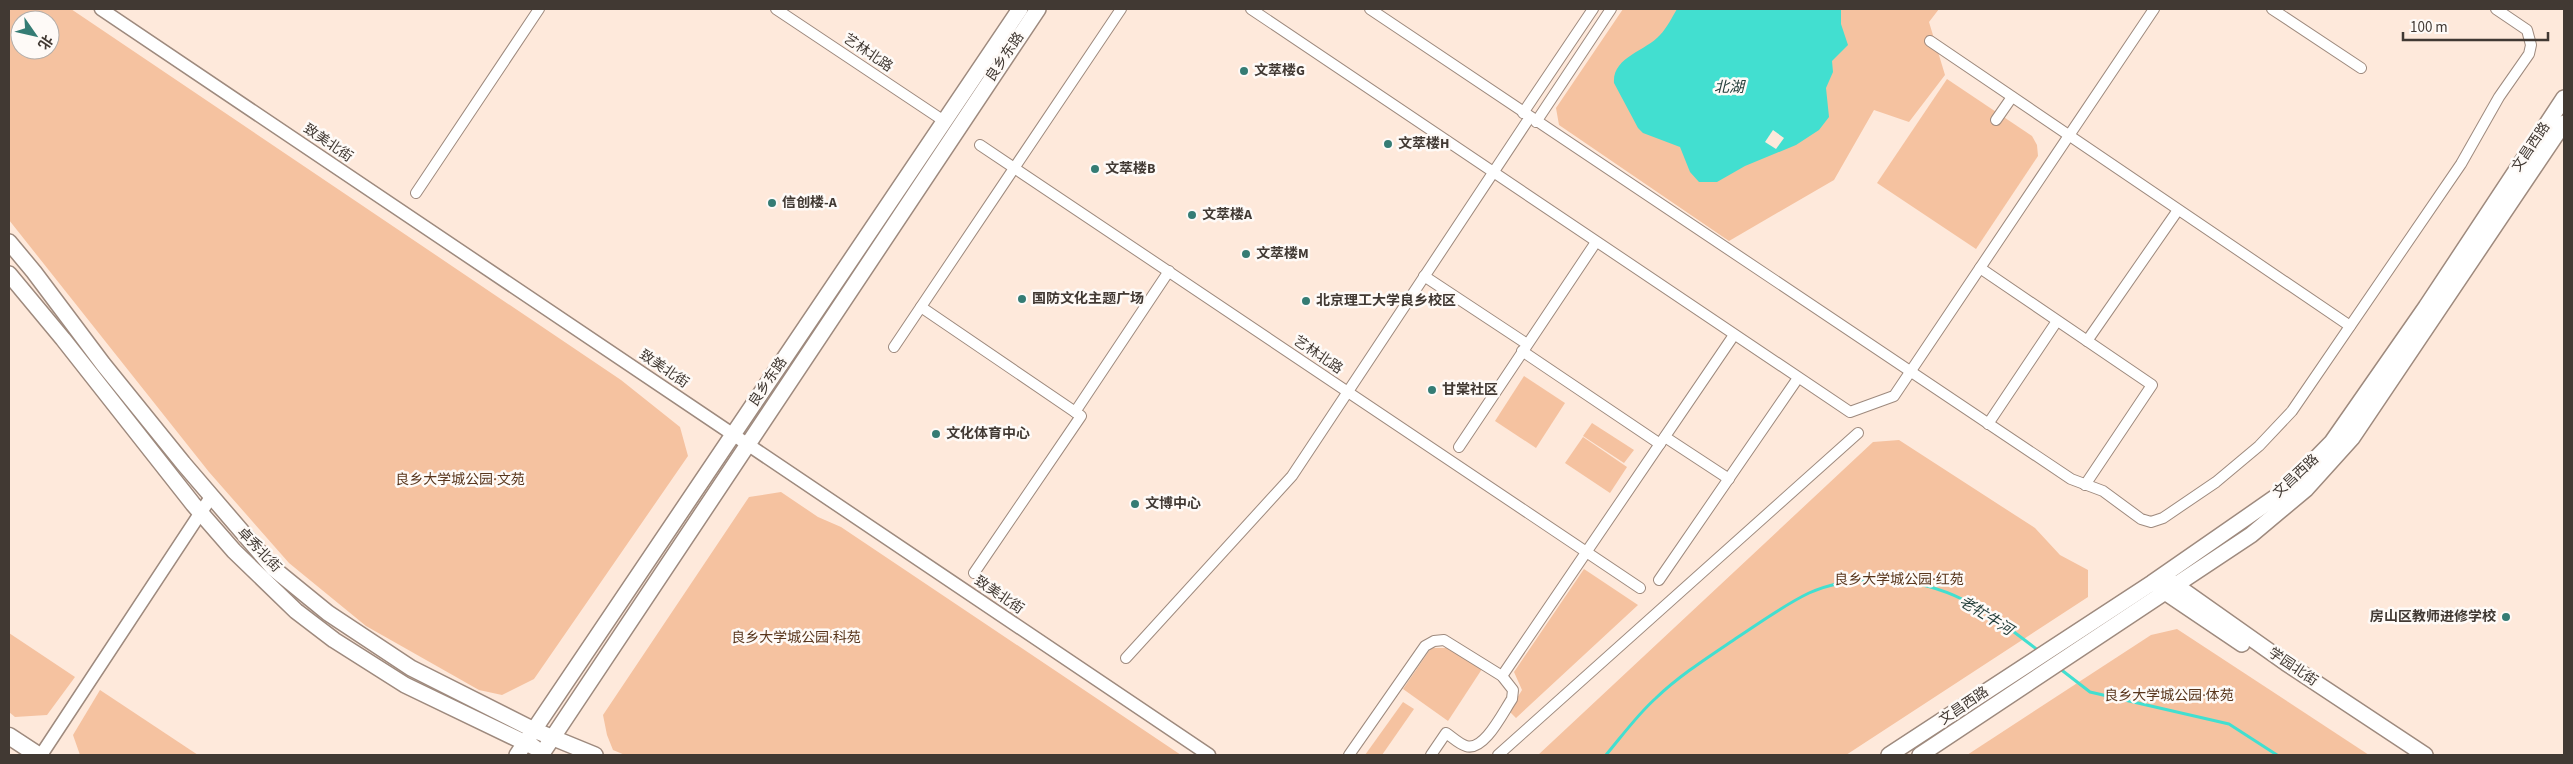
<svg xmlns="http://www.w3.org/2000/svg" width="2573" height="764" font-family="'Source Sans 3','Noto Sans SC',sans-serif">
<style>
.green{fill:#f5c2a0;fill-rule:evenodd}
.water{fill:#42dfd0}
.pier{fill:#fee9db}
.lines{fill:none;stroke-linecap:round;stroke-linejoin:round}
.stream{stroke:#42dfd0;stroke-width:3}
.minor-casing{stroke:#9e8a7e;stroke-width:12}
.tertiary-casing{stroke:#9e8a7e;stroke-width:15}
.secondary-casing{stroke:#9e8a7e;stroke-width:18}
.primary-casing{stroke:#9e8a7e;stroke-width:19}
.minor{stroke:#fff;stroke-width:10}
.tertiary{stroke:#fff;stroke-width:12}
.secondary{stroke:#fff;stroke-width:15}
.primary{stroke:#fff;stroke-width:16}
.poi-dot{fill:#357c74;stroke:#fefaf7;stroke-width:2}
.labels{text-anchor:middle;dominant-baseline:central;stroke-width:5;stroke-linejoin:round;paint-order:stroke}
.street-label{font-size:14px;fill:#413933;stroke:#fefaf7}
.poi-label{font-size:14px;font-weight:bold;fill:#413933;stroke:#fefaf7;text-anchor:start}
.park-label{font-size:14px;fill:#59361c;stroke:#fefaf7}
.water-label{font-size:15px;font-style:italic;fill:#253f3b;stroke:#fefaf7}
</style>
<rect width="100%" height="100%" fill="#fee9db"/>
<g class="green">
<path d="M11,9H71L621,380L680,427L688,456L534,679L502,695L479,690L366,626L289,563L209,472L9,220V12ZM20,20H50V50H20Z"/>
<path d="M1623,9H1939L1929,22L1945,75L1909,122L1874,110L1834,180L1729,241L1559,125L1556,108Z"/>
<path d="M1947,79L2032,136L2037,145L2038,156L1976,249L1877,183Z"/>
<path d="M1524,376L1565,403L1536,448L1495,421Z"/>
<path d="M1592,423L1634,450L1624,463L1583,436Z"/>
<path d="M1583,437L1627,467L1610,493L1565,463Z"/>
<path d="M1899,440L2035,528L2060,555L2088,570V597L1846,755H1538L1873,442Z"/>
<path d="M781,492L818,517L841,527L1181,755H625L613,750L607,735L603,715L749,497Z"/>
<path d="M1584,569L1638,605L1516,718L1509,711L1522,690L1514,672Z"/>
<path d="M2177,629L2369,755H1967L2151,635Z"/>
<path d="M9,633L75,677L47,715L15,717L9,712Z"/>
<path d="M1431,648H1450L1482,669L1448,721L1403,689Z"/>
<path d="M100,690L198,755H80L73,735Z"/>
<path d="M1403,702L1414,709L1382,755H1365Z"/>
</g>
<path class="water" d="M1677,9H1841V24L1848,45L1832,61L1833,72L1826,88L1829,117L1819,130L1796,145L1745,166L1717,182H1699L1690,172L1680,147L1643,133L1638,128L1614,83C1612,57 1646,51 1660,35C1667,28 1672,17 1677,9Z"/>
<path class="pier" d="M1773,130L1784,138L1776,149L1765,142Z"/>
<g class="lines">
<g class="stream">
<path d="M2059,668L2090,692L2229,724L2277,755"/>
<path d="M1606,755C1622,736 1637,715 1656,698C1680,675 1710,656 1738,637C1761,622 1784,605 1809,593C1856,572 1918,577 1964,600C1991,613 2015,633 2039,651"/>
</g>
<g class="minor-casing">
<g id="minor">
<path d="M776,9L944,121"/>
<path d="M1251,9L1850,412L1894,396L2154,9"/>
<path d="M1370,9L2071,479L2103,491L2141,519L2151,522L2163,518L2216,482L2259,446L2292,411L2461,164L2499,97L2529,54L2531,45L2527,30L2496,9"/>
<path d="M2272,9L2361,68"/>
<path d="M1930,41L2350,326"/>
<path d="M1523,113L1593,9"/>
<path d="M1996,120L2012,97"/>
<path d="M1536,122L1611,9"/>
<path d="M980,145L1640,588"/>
<path d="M416,193L539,9"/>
<path d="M1980,268L2152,385L2085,485"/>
<path d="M1424,276L1527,344"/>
<path d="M921,307L1081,416L974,573"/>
<path d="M2087,341L2178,210"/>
<path d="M894,347L1121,9"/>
<path d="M1522,351L1660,444"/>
<path d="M1075,412L1169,271"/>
<path d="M1988,424L2057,321"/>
<path d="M1665,437L1729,479"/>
<path d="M1459,447L1596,242"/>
<path d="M1659,580L1798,378"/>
<path d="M1126,658L1292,476L1530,117"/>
<path d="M1502,676L1734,335"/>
<path d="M1349,755L1425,646L1434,641L1444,640L1502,676L1513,690L1512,699C1503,712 1484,752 1466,746C1459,744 1452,737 1446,733L1431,755"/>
<path d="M1498,755L1858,433"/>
</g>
</g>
<g class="tertiary-casing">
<g id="tertiary">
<path d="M101,9L1209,755"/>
<path d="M41,755L211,497"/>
</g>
</g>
<g class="secondary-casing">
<g id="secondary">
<path d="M9,242L34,272L103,364L183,463L274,569L328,613L411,668L534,730L595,755"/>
<path d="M9,274L63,339L193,504L234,551L296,611L334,640L405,685L534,747"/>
<path d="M2170,581L2286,663L2425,755"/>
<path d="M2159,588L2242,644"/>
<path d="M517,755L1020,9"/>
<path d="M541,755L1038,9"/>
<path d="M1889,755L2152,583L2283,492L2332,442L2426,307L2564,98"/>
<path d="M1920,755L2251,535L2306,489L2352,438L2564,123"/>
</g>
</g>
<g class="primary-casing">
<path id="primary" d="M9,736L38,755"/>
</g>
<use href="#minor" class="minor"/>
<use href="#tertiary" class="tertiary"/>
<use href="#secondary" class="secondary"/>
<use href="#primary" class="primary"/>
</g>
<g class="poi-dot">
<circle cx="1244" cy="71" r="5"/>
<circle cx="1388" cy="144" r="5"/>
<circle cx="1095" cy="169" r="5"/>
<circle cx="772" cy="203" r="5"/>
<circle cx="1192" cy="215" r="5"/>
<circle cx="1246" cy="254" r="5"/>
<circle cx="1022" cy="299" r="5"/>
<circle cx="1306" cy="301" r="5"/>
<circle cx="1432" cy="390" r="5"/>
<circle cx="936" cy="434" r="5"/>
<circle cx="1135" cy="504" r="5"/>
<circle cx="2506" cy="617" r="5"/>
</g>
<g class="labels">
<g class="street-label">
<text transform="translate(868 53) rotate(34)">艺林北路</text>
<text transform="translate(1005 57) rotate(-56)">良乡东路</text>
<text transform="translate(328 143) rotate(34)">致美北街</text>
<text transform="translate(2531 147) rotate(-56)">文昌西路</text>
<text transform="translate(1318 355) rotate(34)">艺林北路</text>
<text transform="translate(664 369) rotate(34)">致美北街</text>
<text transform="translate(768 382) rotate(-56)">良乡东路</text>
<text transform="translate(2296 476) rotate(-43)">文昌西路</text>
<text transform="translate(259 550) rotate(46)">卓秀北街</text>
<text transform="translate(999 595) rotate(34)">致美北街</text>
<text transform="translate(2293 667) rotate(34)">学园北街</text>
<text transform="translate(1964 706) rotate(-34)">文昌西路</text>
</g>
<g class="poi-label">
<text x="1254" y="71">文萃楼G</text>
<text x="1398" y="144">文萃楼H</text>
<text x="1105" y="169">文萃楼B</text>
<text x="782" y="203">信创楼-A</text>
<text x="1202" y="215">文萃楼A</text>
<text x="1256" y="254">文萃楼M</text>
<text x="1032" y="299">国防文化主题广场</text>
<text x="1316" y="301">北京理工大学良乡校区</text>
<text x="1442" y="390">甘棠社区</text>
<text x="946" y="434">文化体育中心</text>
<text x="1145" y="504">文博中心</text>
<text x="2496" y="617" text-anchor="end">房山区教师进修学校</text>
</g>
<g class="park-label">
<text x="460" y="480">良乡大学城公园·文苑</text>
<text x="1899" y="580">良乡大学城公园·红苑</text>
<text x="796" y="638">良乡大学城公园·科苑</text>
<text x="2169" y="696">良乡大学城公园·体苑</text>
</g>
<g class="water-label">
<text x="1729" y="87">北湖</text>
<text transform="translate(1986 616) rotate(32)">老牤牛河</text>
</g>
</g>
<rect width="2573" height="764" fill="none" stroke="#413933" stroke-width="20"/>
<g transform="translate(35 35) rotate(124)"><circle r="24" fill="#fefaf7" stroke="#b2ada9"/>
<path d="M0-4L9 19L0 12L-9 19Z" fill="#357c74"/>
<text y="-8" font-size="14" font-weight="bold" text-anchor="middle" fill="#413933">北</text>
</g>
<path d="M2403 32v8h145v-8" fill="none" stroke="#413933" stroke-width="2.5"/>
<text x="2410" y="32" font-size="15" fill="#413933" stroke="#fefaf7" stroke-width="4" paint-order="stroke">100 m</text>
</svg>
